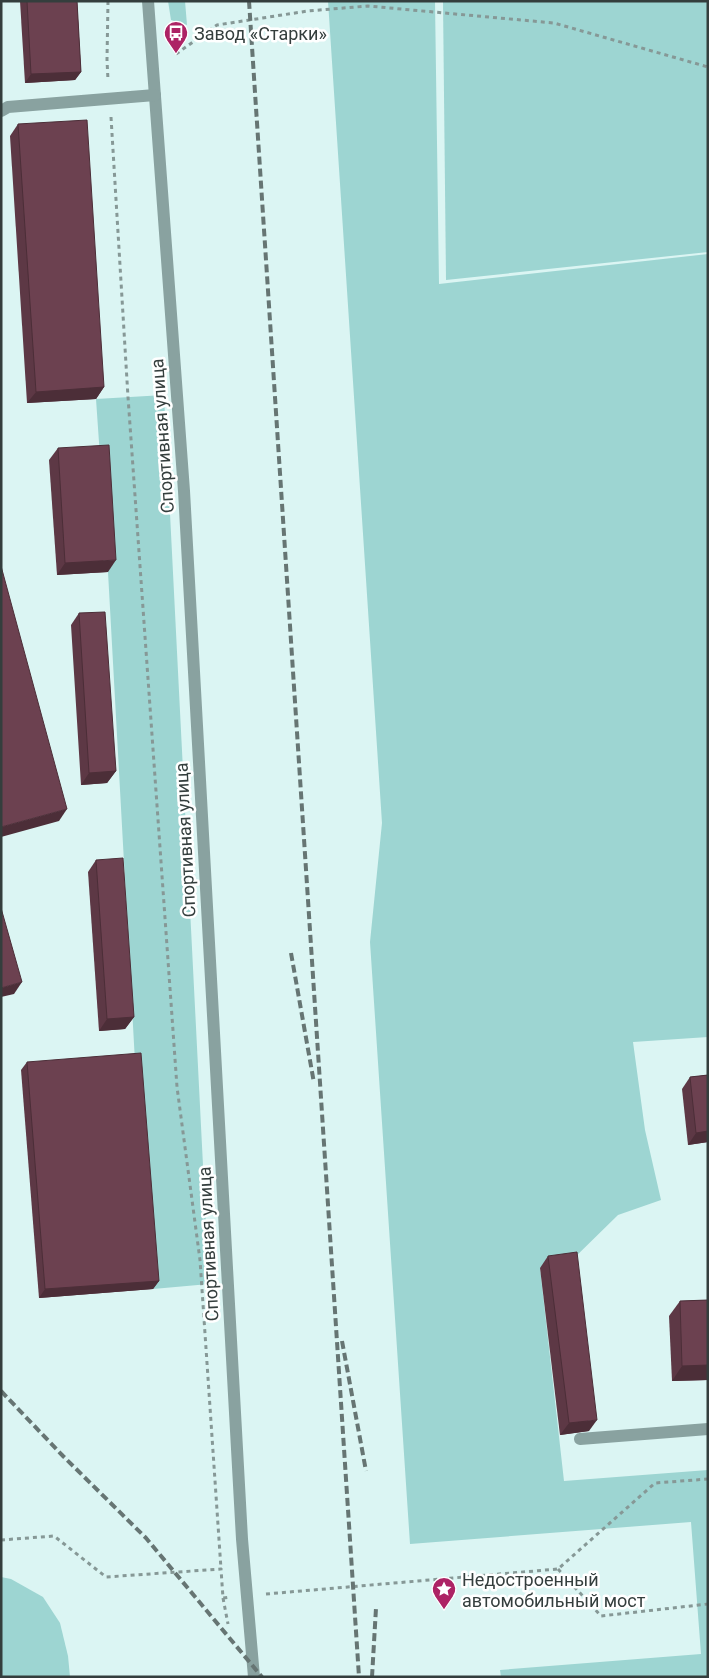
<svg xmlns="http://www.w3.org/2000/svg" width="709" height="1678" font-family="Roboto,sans-serif">
<style>
.green{fill:#9dd5d2}
.lines{fill:none;stroke-linecap:round;stroke-linejoin:round}
.path{stroke:#869896;stroke-width:3;stroke-dasharray:4 4;stroke-linecap:butt}
.minor{stroke:#89a2a0;stroke-width:12}
.rail{stroke:#667573;stroke-width:4;stroke-dasharray:8 4;stroke-linecap:butt}
.wall{fill:#5d3845}
.shaded-wall{fill:#4c2e38}
.building{fill:#6c4150;stroke:#4c2e38}
.labels{text-anchor:middle;dominant-baseline:central;stroke-width:5;stroke-linejoin:round;paint-order:stroke}
.poi-label{font-size:18px;fill:#343e3d;stroke:#fff;text-anchor:start}
.street-label{font-size:18px;fill:#343e3d;stroke:#fff}
</style>
<rect width="100%" height="100%" fill="#dbf5f3"/>
<g class="green">
<path d="M168,1H185L187,25L171,20Z"/>
<path d="M328,1H435L439,284L708,254V1037L633,1042L645,1130L661,1200L618,1215L568,1264L540,1268L564,1481L708,1470V1677H501L500,1670L701,1654L691,1522L410,1544L370,942L382,823Z"/>
<path d="M443,1H708V252L446,280Z"/>
<path d="M164,395L209,1284L153,1289L135,1062L108,572L96,399Z"/>
<path d="M1,1577L11,1579L43,1597L60,1623L68,1656L70,1677H1Z"/>
</g>
<g class="lines">
<g class="path">
<path d="M108,1L107,60L108,80"/>
<path d="M176,54L217,25L308,11L368,6L554,23L708,67"/>
<path d="M111,117L128,397L177,1087L200,1260L221,1569"/>
<path d="M1,1540L54,1536L106,1577L221,1569L223,1598L230,1597"/>
<path d="M558,1569L601,1616L708,1604"/>
<path d="M266,1594L558,1569L655,1483L708,1479"/>
<path d="M223,1598L228,1624"/>
</g>
<g class="minor">
<path d="M148,1L184,491L242,1539L254,1677"/>
<path d="M1,111L8,107L155,95"/>
<path d="M580,1439L708,1429"/>
</g>
<g class="rail">
<path d="M249,1L359,1677"/>
<path d="M291,953L314,1083"/>
<path d="M342,1341L366,1471"/>
<path d="M1,1391L63,1456L146,1538L262,1677"/>
<path d="M372,1677L376,1608"/>
</g>
</g>
<g class="wall">
<path d="M20,1H77L81,72L75,80L25,83Z"/>
<path d="M18,124L104,387L96,399L27,403L10,136Z"/>
<path d="M58,448L108,572L57,575L49,460Z"/>
<path d="M79,613L116,771L107,783L81,785L71,625Z"/>
<path d="M96,860L134,1017L125,1029L99,1031L88,872Z"/>
<path d="M27,1062L159,1281L153,1289L39,1298L21,1070Z"/>
<path d="M708,1075V1142L688,1145L682,1089L690,1077Z"/>
<path d="M548,1256L589,1431L560,1435L540,1268Z"/>
<path d="M708,1300V1380L672,1381L669,1316L680,1301Z"/>
</g>
<g class="shaded-wall">
<path d="M81,72L75,80L25,83L31,74Z"/>
<path d="M104,387L96,399L27,403L36,392Z"/>
<path d="M116,560L108,572L57,575L65,563Z"/>
<path d="M116,771L107,783L81,785L89,773Z"/>
<path d="M67,809L59,821L1,837V827Z"/>
<path d="M22,982L14,994L1,997V988Z"/>
<path d="M134,1017L125,1029L99,1031L107,1019Z"/>
<path d="M708,1131V1142L688,1145L696,1133Z"/>
<path d="M159,1281L153,1289L39,1298L45,1289Z"/>
<path d="M708,1365V1380L672,1381L682,1366Z"/>
<path d="M597,1420L589,1431L560,1435L569,1423Z"/>
</g>
<g class="building">
<path d="M27,1H77L81,72L31,74Z"/>
<path d="M87,120L104,387L36,392L18,124Z"/>
<path d="M109,445L116,560L65,563L58,448Z"/>
<path d="M1,566L67,809L1,827Z"/>
<path d="M105,612L116,771L89,773L79,613Z"/>
<path d="M123,858L134,1017L107,1019L96,860Z"/>
<path d="M1,908L22,982L1,988Z"/>
<path d="M141,1053L159,1281L45,1289L27,1062Z"/>
<path d="M708,1075V1131L696,1133L690,1077Z"/>
<path d="M577,1252L597,1420L569,1423L548,1256Z"/>
<path d="M708,1300V1365L682,1366L680,1301Z"/>
</g>
<defs>
<g id="bus-pin" transform="scale(1.25)"><path d="M0 17L-7.5 6A9.5 9.5 0 1 1 7.5 6Z" fill="#ad2365" stroke="#fff"/><path d="M-5-6H5V4H4V6H2V4H-2V6H-4V4H-5ZM-3.5-4V0h7V-4ZM-3.5 1.2v1.5H-2V1.2ZM2 1.2v1.5H3.5V1.2Z" fill="#fff"/></g>
<g id="sight-pin" transform="scale(1.25)"><path d="M0 17L-7.5 6A9.5 9.5 0 1 1 7.5 6Z" fill="#ad2365" stroke="#fff"/><path d="M0-6L1.8-2.2L6-1.7L2.9 1.2L3.7 5.4L0 3.3L-3.7 5.4L-2.9 1.2L-6-1.7L-1.8-2.2Z" fill="#fff"/></g>
</defs>
<g fill-rule="evenodd">
<use href="#bus-pin" x="176" y="33"/>
<use href="#sight-pin" x="444" y="1589"/>
</g>
<g class="labels">
<g class="poi-label">
<text x="194" y="33">Завод «Старки»</text>
<text x="462" y="1579">Недостроенный<tspan x="462" dy="21">автомобильный мост</tspan></text>
</g>
<g class="street-label">
<text transform="translate(162 436) rotate(-94)">Спортивная улица</text>
<text transform="translate(185 840) rotate(-93)">Спортивная улица</text>
<text transform="translate(208 1244) rotate(-93)">Спортивная улица</text>
</g>
</g>
<rect width="709" height="1678" fill="none" stroke="#343e3d" stroke-width="5"/>
</svg>
